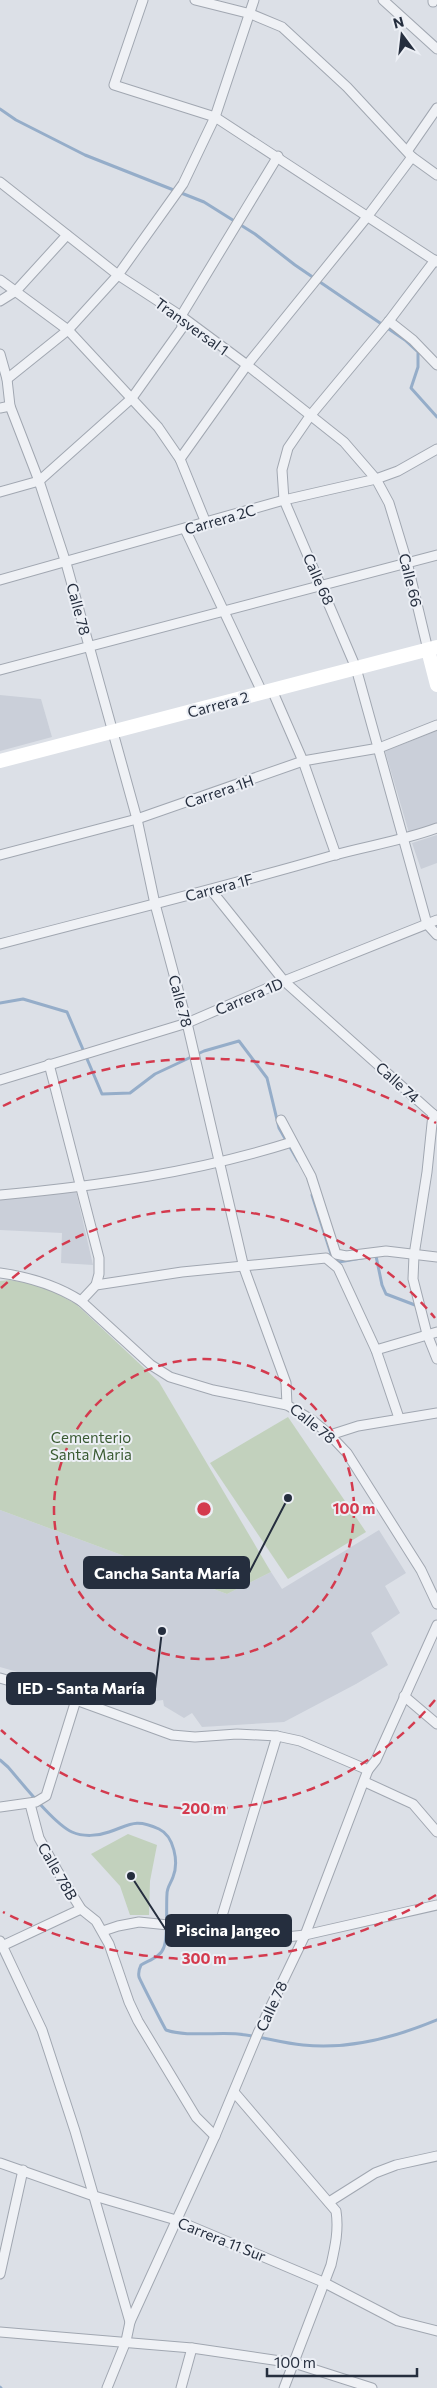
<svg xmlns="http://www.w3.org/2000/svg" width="437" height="2388" font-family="Commissioner,sans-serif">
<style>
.built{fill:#cacfd9}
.green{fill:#c2d1bd}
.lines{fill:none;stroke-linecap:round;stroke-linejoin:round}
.stream{stroke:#95adc9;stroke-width:3}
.street-casing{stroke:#a1a7b1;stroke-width:11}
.street{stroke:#eff1f5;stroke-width:9}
.secondary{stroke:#fff;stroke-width:14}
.ring{fill:none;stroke:#d43a4e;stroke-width:2.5;stroke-dasharray:9 6}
.labels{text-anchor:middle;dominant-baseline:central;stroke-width:4;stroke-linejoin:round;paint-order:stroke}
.street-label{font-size:15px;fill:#252e3e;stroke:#eceff5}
.park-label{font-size:15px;fill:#395a32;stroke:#eceff5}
.centre{fill:#d43a4e;stroke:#eceff5;stroke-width:2.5}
.ring-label{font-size:15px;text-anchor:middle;font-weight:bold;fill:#d43a4e;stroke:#eceff5;stroke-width:4;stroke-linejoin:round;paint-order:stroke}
.leader{fill:none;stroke:#252e3e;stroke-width:2}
.callout-dot{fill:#252e3e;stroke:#eceff5;stroke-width:2}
.callout{fill:#252e3e;stroke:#252e3e;stroke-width:2}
.callout-label{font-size:16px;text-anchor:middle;font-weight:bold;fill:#fff}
</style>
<rect width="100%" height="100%" fill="#dce0e7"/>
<g class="built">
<path d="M0,695L41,699L52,737L0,751Z"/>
<path d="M437,731V823L409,833L385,751Z"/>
<path d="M437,835V863L421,869L412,843Z"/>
<path d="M76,1191L93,1265L61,1263L62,1233L0,1230V1198Z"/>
<path d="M0,1510L227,1594L271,1572L282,1589L379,1530L406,1573L385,1586L400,1613L371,1633L388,1665L356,1684L284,1722L202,1727L192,1713L184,1718L164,1706L163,1700L143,1703L134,1697L111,1703L70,1687L0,1667Z"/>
</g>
<g class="green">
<path d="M10,1280L43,1286L76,1304L159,1382L271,1572L227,1594L0,1510V1281Z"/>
<path d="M288,1417L366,1532L288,1579L210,1463Z"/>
<path d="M128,1834L157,1845L150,1881L149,1915H130L120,1886L91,1854Z"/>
</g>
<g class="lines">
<g class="stream">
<path d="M0,109L16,120L85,155L204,202L255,234L295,265L405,340L418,352V367L411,388L437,417"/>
<path d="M0,1003L23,999L67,1012L102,1094L130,1093L155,1074L204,1051L239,1041L267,1078L279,1128L298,1161"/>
<path d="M312,1195L333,1260L339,1262L367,1257"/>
<path d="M376,1256L382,1285L386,1294L415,1305"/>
<path d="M0,1760L8,1767C22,1783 54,1824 72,1832C83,1837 98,1836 109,1832C130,1825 135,1818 159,1829C174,1836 179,1862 173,1877C171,1883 167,1887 167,1894C166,1907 168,1937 164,1947C161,1957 149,1960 141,1965C139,1969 138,1972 139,1977C140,1980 164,2027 166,2030C185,2037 217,2032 238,2034C260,2036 281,2043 303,2045C348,2050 396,2037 437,2020"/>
<path d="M0,2387L1,2388"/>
</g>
<g class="street-casing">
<g id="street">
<path d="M143,0L114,85L215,117L437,262"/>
<path d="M195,0L251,14L282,27L347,87L412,157L437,175"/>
<path d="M383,0L437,49"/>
<path d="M433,2V0"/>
<path d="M408,150L437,108"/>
<path d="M0,182L118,275L181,316L247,365L344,442L376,479L389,503L407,562L428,650"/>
<path d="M435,260L389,321L310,416L288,448L282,470L284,500L356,668L427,924L437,935"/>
<path d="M0,280L68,330L158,427L180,459L206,523"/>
<path d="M0,301L16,291L67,235"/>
<path d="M389,321L413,340L437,365"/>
<path d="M0,354L7,379L10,406L39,481L66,563L137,819L155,904L187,1023L244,1268L286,1383L287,1405"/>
<path d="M7,379L68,330L118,275L183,184L215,117L254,0"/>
<path d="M0,408L10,406"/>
<path d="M180,459L247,365L367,217L412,157"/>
<path d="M0,492L39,481L132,398L182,328L181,316L278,156"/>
<path d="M185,529L262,692"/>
<path d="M0,580L284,500L376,479L398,471L437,449"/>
<path d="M0,670L437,555"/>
<path d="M272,690L303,761L336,855"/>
<path d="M0,855L137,819L303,761L379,748L437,725"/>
<path d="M211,890L284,981L433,1114"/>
<path d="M0,944C110,915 221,888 331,856C366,846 402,841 437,828"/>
<path d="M49,1064L99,1258V1274L96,1285"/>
<path d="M0,1080L187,1023L284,981L437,920"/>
<path d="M433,1114L427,1172L414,1255L413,1279L427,1334L437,1359"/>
<path d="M281,1120L311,1176L336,1254L346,1256L386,1251L437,1257"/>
<path d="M0,1195C99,1186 197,1172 292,1142"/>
<path d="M0,1273C29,1277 56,1285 81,1301L151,1365L170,1377L213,1390L287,1405L312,1420L330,1435L347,1453L421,1570L437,1604"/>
<path d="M81,1301L96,1285L182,1272L326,1258L338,1268L376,1350L399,1418"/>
<path d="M376,1350L437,1332"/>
<path d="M330,1435L358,1426L437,1413"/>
<path d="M0,1678L76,1700L172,1735L195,1737L237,1734L277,1736L300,1741L368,1770"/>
<path d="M404,1696L437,1724"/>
<path d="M365,1782L413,1804L437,1832"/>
<path d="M30,1804L39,1838L58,1872L81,1909L96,1921L109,1944L129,2002L138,2021L196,2117L215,2136"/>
<path d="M0,1807L36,1802L46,1796L76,1700"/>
<path d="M218,1929L277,1736"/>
<path d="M103,1931L118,1926L139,1922L286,1937L305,1935L437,1905"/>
<path d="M0,1941L42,2030L75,2131L130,2322"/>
<path d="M0,1947L81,1909"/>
<path d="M234,2092L336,2211C339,2230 335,2247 331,2265L284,2388"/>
<path d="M0,2163L91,2195L176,2220L323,2282L398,2321L437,2331"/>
<path d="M329,2202L375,2173L396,2165L437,2156"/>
<path d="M0,2274L23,2170"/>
<path d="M0,2332L192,2348L294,2363L372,2388"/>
<path d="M107,2388L126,2341L130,2322L215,2136L258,2033L305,1935L368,1770L376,1760L437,1625"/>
<path d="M181,2388L192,2348"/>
</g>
</g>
<use href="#street" class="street"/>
<g class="secondary">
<path d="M428,650L437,685"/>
<path d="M0,761L437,647"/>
</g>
</g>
<g class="ring">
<circle cx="204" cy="1509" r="150"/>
<path d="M435 1700A300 300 0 0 1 1 1730M1 1288A300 300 0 0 1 435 1318"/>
<path d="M436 1895A450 450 0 0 1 3 1912M3 1106A450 450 0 0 1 436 1123"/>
</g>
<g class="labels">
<g class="street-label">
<text transform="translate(192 326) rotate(36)">Transversal 1</text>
<text transform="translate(220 519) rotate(-16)">Carrera 2C</text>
<text transform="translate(319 579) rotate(66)">Calle 68</text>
<text transform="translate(411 580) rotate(76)">Calle 66</text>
<text transform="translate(79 609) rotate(75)">Calle 78</text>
<text transform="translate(218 704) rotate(-15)">Carrera 2</text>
<text transform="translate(219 791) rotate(-19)">Carrera 1H</text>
<text transform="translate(219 887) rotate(-15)">Carrera 1F</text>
<text transform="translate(249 996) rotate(-23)">Carrera 1D</text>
<text transform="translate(181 1001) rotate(75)">Calle 78</text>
<text transform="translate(398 1082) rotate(42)">Calle 74</text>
<text transform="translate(313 1423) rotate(39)">Calle 78</text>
<text transform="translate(58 1871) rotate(60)">Calle 78B</text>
<text transform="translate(271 2006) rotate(-65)">Calle 78</text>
<text transform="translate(222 2239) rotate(22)">Carrera 11 Sur</text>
</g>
<g class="park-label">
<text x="91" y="1437">Cementerio<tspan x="91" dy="17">Santa Maria</tspan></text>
</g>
</g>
<circle cx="204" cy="1509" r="8" class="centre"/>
<g class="ring-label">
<text x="354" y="1514">100 m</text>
<text x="204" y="1814">200 m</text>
<text x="204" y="1964">300 m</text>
</g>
<path class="leader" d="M288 1498L249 1573M162 1631L155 1689M131 1876L166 1930"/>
<g class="callout-dot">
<circle cx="288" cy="1498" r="5"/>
<circle cx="162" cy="1631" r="5"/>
<circle cx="131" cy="1876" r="5"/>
</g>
<g class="callout">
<rect x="84" y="1557" width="165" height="31" rx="5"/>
<rect x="7" y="1673" width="148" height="31" rx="5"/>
<rect x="166" y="1915" width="125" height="31" rx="5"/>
</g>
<g class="callout-label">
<text x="167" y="1579">Cancha Santa María</text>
<text x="81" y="1694">IED - Santa María</text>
<text x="228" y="1936">Piscina Jangeo</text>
</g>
<g transform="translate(402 35) rotate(345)" stroke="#eceff5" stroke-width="4" paint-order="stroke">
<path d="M0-4L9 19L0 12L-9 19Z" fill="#252e3e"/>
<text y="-8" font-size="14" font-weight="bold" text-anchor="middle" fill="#252e3e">N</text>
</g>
<path d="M267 2368v8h150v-8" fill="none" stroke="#252e3e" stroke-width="2.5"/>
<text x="274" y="2368" font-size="15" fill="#252e3e" stroke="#eceff5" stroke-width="4" paint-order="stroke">100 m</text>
</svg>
